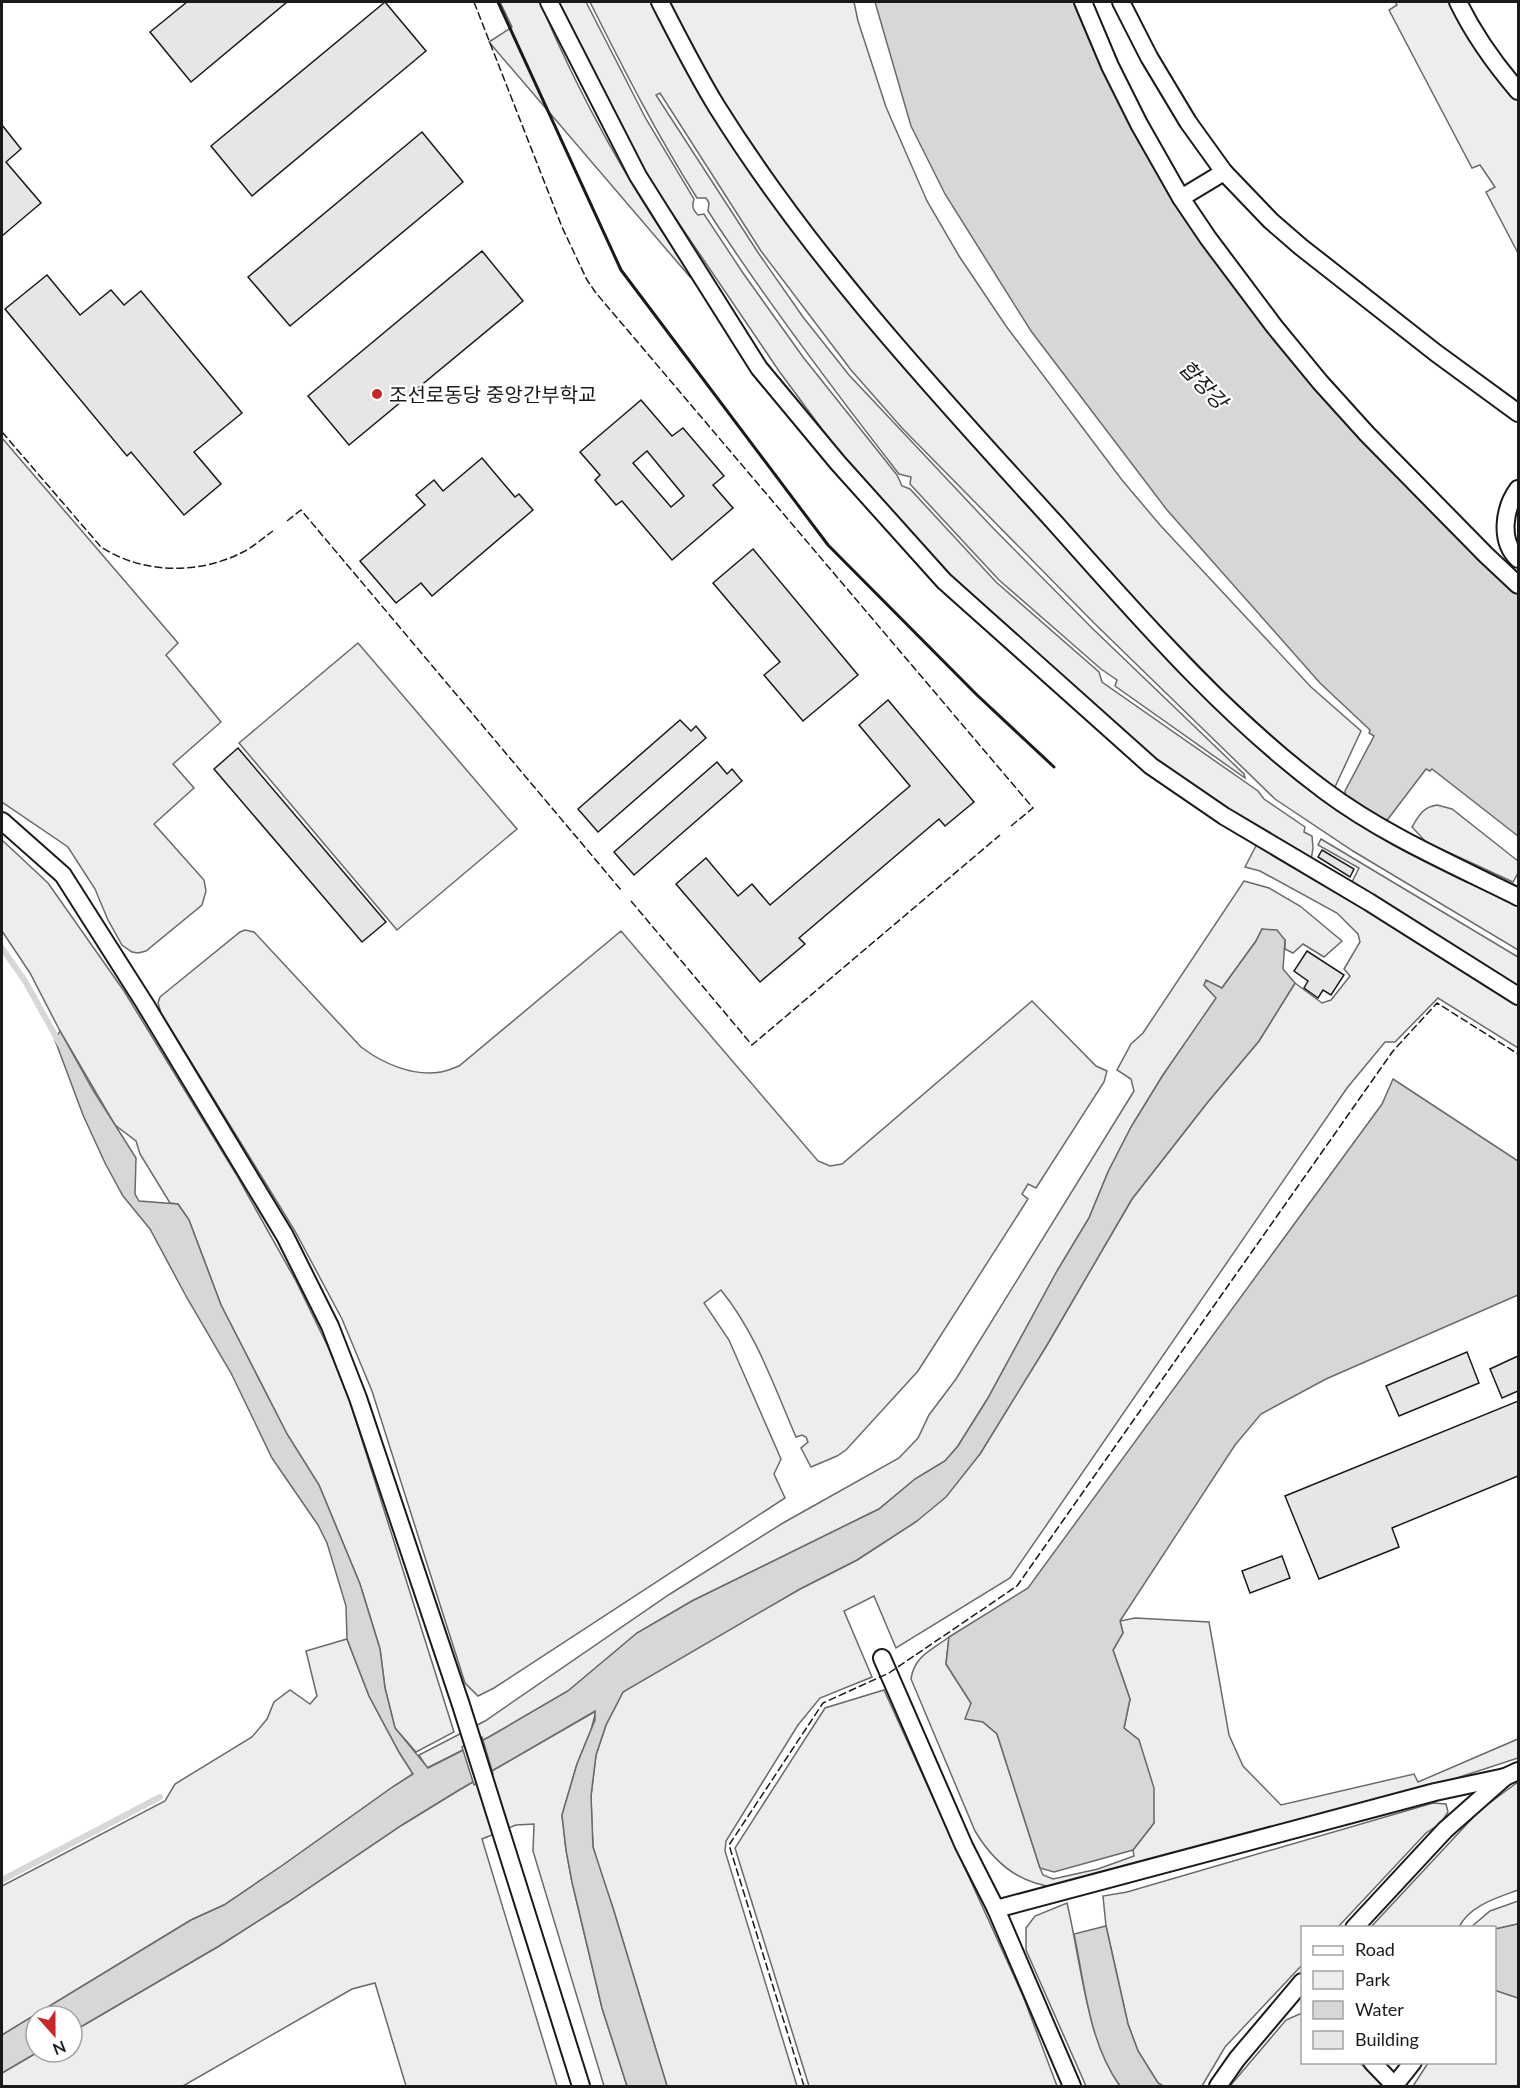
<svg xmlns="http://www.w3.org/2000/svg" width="1520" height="2088" font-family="Lato,'Noto Sans KR',sans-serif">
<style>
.green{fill:#ededed;stroke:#6a6a6a;stroke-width:1.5}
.water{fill:#d7d7d7;stroke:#6a6a6a;stroke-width:1.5}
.pier{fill:#fff;stroke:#6a6a6a;stroke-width:1.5}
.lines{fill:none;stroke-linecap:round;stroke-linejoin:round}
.stream{stroke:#d7d7d7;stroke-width:6}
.building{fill:#e6e6e6;stroke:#1a1a1a;stroke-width:1.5;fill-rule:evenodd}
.street-casing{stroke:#1a1a1a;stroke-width:20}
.street{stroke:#fff;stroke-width:16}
.fence{stroke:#1a1a1a;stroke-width:1.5;stroke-dasharray:8 3;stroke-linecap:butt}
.wall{stroke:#1a1a1a;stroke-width:3}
.poi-dot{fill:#c62828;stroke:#fff;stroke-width:2}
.labels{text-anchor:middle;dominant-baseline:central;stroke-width:4.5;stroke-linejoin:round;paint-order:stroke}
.poi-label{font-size:20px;fill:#1a1a1a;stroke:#fff;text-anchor:start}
.water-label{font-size:21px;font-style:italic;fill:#1a1a1a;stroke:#fff}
</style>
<rect width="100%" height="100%" fill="#fff"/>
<g class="green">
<path d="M500,2H540C578,94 633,193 691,274L690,277L489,42L512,27Z"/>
<path d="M557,2H586L646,119L694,199C692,206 692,209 698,215L704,214L743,273L803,357L897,475L902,486L910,489L996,582L1099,672L1102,682L1258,791L1264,799L1305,827L1304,832L1312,836L1313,848L1311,860L1268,835L1158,762L984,609L898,522L844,459L779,371L640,166Z"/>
<path d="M590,2H655L790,222L1281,763L1518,903V950L1353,851L1275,799L1094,623L902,428L851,370L761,251L660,93L656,95L759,254L803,317L849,375L993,528L1092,628L1244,774L1245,778L1115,686L1117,680L1101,669L999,580L910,484L911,477L899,474C832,388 767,302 708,211L709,203L706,198H697C657,135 623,68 590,2Z"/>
<path d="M669,2H854L858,21L886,107L927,201L959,256L1006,326L1122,480L1160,525L1311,687L1361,731L1334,789L1288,751L1226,694L1159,625L994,447L890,325L797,210L722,100Z"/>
<path d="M1395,2H1452L1518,98V253L1486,192L1495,187L1480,165L1472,168L1389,10L1397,5Z"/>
<path d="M2,438L178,643L166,655L221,722L173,764L194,788L154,824L204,880L206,891L202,905L146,951L138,953L132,952L122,945L108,920L95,889L68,847L2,802Z"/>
<path d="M358,643L517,829L397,930L239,743Z"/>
<path d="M1437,805L1452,809L1518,861V873L1513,882L1426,842L1412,827C1419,815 1423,807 1437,805Z"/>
<path d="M1321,839L1518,957V988L1351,884L1359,868L1318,845Z"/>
<path d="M2,840L48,883L124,991L236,1174L296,1281L328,1347L350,1402L454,1732L416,1752L395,1728L385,1688L380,1649L360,1584L319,1485L287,1434L221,1305L189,1220L178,1204L170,1203L140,1154L136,1141L115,1125L60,1031L30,973L2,931Z"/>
<path d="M1258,842L1518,1003V1048L1438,998L1395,1042H1385L1347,1088L1010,1578L896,1648L874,1596L844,1611L872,1677L820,1698L798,1725L726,1841L725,1851L797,2086H667L613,1908L600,1871L593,1847L592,1825L591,1796L596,1755L606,1725L623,1692L642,1679L800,1589L857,1560L917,1521L980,1454L1047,1345L1132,1199L1207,1103L1259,1041L1295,983L1322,1003L1331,1000L1350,976L1344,969L1360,942L1358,934L1337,913L1260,871L1245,867Z"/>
<path d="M1244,881L1269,888L1300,906L1342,941L1324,957L1303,944L1293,953L1285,949V940L1262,929L1256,941L1222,988L1206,981L1204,985L1217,998L1163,1075L1131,1127L1108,1172L1089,1218L1057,1271L988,1398L958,1446L945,1461L915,1479L879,1509L692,1601L637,1633L568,1691L489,1737L427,1768L419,1755L485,1721L670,1594L783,1523L899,1458L918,1438L929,1415L956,1379L1134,1091L1131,1079L1117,1070L1131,1044L1143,1033Z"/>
<path d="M245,930L254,932L361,1047C382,1063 413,1077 441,1072C447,1071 453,1068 459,1066L621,931L818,1161L830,1166L842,1164L1032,1001L1096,1066L1107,1071L1104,1082L1036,1188L1028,1184L1022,1194L1028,1199L918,1371L846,1450L837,1456L811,1467L801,1448L808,1442L806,1437L802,1435L796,1437C774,1386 756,1333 721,1290L704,1303L729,1340L781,1459L774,1474L785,1498L494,1688L478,1696L465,1683L372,1391L342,1319L295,1231L161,1013L158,1003L160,997L171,988L240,932Z"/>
<path d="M1135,1618L1209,1622L1229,1735L1243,1766L1281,1805L1414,1774L1418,1782L1518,1739V1758L1420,1790L1055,1887C1019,1884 993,1861 975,1831L911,1679C914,1656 932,1650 949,1637L946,1664L983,1722L997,1734L1040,1868L1043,1875L1053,1879L1098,1869L1134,1856L1133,1850L1154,1823L1139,1740L1124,1728L1130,1699L1113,1650L1123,1633L1120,1621Z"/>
<path d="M347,1639L369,1696L399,1752L413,1774L394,1786L283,1865L224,1905L191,1920L2,2035V1886L165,1801L175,1784L252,1737L267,1719L274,1702L290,1690L310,1704L317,1696L306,1651Z"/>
<path d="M884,1690L1023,1996L1057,2086H809L735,1848L825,1708Z"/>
<path d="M596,1711L591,1730L577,1764L562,1815L566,1850L572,1882L602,2008L627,2086H604L533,1851L534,1824L516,1825L482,1839L557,2086H406L375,1983L352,1989L183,2086H2V2073L38,2052H72V2032L219,1946L288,1902L402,1825L459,1790Z"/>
<path d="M1518,1782V1890C1497,1898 1470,1905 1459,1927L1370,1928L1480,1810Z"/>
<path d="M1433,1803L1446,1804L1448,1812L1441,1823L1426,1833L1338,1927L1302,1928V1965L1225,2047L1202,2086H1163L1158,2083L1138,2051L1128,2024L1106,1926L1103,1896L1127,1892Z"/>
<path d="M1518,1901V1924L1495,1929L1470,1928L1490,1911Z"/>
<path d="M1067,1903C1081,1961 1086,2038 1120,2086H1086L1026,1950V1928L1035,1916Z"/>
<path d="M1495,1990L1518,1998V2086H1413L1428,2063L1494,2062Z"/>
<path d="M1302,2013V2062L1360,2063L1386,2086H1230L1286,2020Z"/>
</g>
<g class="water">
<path d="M875,2H1079L1111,73L1258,314L1518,592V836L1432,769L1430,771L1426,769L1388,819L1380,822L1346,800L1345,791L1374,736L1369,733L1370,730L1320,683L1167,510L1031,331L945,194L911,126Z"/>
<path d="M1262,929L1277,930L1285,940L1283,969L1295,983L1259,1041L1207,1103L1132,1199L1047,1345L980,1454L946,1497L917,1521L857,1560L800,1589L623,1692L606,1725L596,1755L591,1796L593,1847L613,1908L667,2086H627L602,2008L572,1882L566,1850L562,1815L577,1764L595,1720V1711L459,1790L402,1825L288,1902L219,1946L72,2032V2016H36V2052H38L2,2073V2035L191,1920L224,1905L283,1865L394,1786L413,1774L399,1752L369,1696L347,1639L346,1606L327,1543L318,1525L272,1458L231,1373L187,1298L150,1229L123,1196L105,1163L83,1115L55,1040L60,1031L93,1090L136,1158L135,1194L139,1201L178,1204L189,1220L221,1305L287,1434L319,1485L360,1584L380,1649L385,1688L395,1728L428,1768L489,1737L568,1691L637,1633L692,1601L879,1509L915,1479L945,1461L958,1446L988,1398L1057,1271L1089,1218L1108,1172L1131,1127L1163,1075L1216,998L1204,985L1206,980L1222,988L1256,941Z"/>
<path d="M1393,1079L1518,1161V1295L1326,1379L1261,1414L1235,1445L1120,1621L1123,1633L1113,1650L1130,1699L1124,1728L1139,1740L1154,1788V1823L1133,1850L1054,1872L1040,1868L997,1734L983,1722L965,1719L971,1703L946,1664L949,1637L1028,1588L1382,1104Z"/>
<path d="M1518,1924V1998L1494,1990L1495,1929Z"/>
<path d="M1106,1926L1128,2024L1138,2051L1158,2083L1163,2086H1120C1089,2043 1085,1986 1074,1934Z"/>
</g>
<path class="pier" d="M482,1737L493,1774L474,1785L462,1747Z"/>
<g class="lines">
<g class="stream">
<path d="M2,948L25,981L60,1044"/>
<path d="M2,1880L160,1797"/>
</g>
</g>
<g class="building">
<path d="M187,2H287L191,82L150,32Z"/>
<path d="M385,2L426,51L252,196L211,146Z"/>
<path d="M2,125L21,149L6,162L41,203L2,236Z"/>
<path d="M422,132L463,182L290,326L248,277Z"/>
<path d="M482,251L523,301L349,445L308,396Z"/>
<path d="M47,275L80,315L111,290L124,305L141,291L242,413L194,452L221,484L184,515L131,452L127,456L5,309Z"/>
<path d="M641,400L672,436L683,428L724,476L713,485L733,508L672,560L622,501L616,505L595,480L600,475L580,452ZM647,451L684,496L671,507L633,463Z"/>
<path d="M482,458L515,497L519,494L533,510L432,596L421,583L396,603L360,561L425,505L416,495L434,480L443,491Z"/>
<path d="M753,549L858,675L803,721L764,675L780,662L713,583Z"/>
<path d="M888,700L974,802L945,826L939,819L799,938L805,944L760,982L676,884L706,858L738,896L752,884L770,905L910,786L859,725Z"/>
<path d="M680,720L691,731L696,726L706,738L598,832L578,809Z"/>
<path d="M238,748L386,922L362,942L214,769Z"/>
<path d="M717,762L727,774L732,769L742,781L634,875L614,852Z"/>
<path d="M1322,850L1354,869L1350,877L1318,857Z"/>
<path d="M1307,951L1344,975L1331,995L1323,990L1318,998L1304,988L1308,981L1294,971Z"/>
<path d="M1467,1352L1479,1383L1399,1416L1386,1386Z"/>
<path d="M1518,1356V1391L1502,1398L1490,1369Z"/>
<path d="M1518,1401V1476L1392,1528L1399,1547L1319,1579L1285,1496Z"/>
<path d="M1282,1556L1290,1578L1250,1593L1242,1571Z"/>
</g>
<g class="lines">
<g class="street-casing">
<g id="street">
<path d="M549,2L638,176L759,368L838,463L944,581L1151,766L1224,816L1369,902L1518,996"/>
<path d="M660,2C678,37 696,73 717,107C812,259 936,392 1056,524C1140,618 1223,715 1325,791C1384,835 1452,864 1518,897"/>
<path d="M1083,2L1110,66L1139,124L1181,198L1208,238L1274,326L1320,382L1367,434L1486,555L1518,585"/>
<path d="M1121,2L1149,57L1188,122L1224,172L1271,221L1301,247L1436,353L1518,413"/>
<path d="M1458,2C1474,35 1494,63 1518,91"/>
<path d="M1181,198L1224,172"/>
<path d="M1518,489C1504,508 1499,541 1518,559"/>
<path d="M2,821L63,875L145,1004L285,1236L330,1326L358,1398L461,1705L581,2086"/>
<path d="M882,1658L964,1846L996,1909L1072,2086"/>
<path d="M996,1909L1435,1792L1505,1777"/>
<path d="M1354,1928L1445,1830L1505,1777L1518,1771"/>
<path d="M1372,2062L1395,2086"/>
<path d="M1218,2086L1237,2059L1302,1982"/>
<path d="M1394,2086L1413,2062"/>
</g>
</g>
<use href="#street" class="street"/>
<g class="fence">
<path d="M474,2L562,227L587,280L596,293L1033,808L1011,826"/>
<path d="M2,432L101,547C143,574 199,575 243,552C253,547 263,538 273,531"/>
<path d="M287,521L301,510L621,890"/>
<path d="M631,901L752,1045L1000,835"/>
<path d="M804,2086L729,1845L823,1703L889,1673L1017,1586L1393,1051L1437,1003L1518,1054"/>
</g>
<path class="wall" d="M498,2L621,270L828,545L977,695L1054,767"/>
</g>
<circle class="poi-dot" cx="377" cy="394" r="6"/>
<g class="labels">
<g class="poi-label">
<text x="389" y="394">조선로동당 중앙간부학교</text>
</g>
<g class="water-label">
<text transform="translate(1204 384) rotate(46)">합장강</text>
</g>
</g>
<rect width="1520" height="2088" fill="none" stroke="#1a1a1a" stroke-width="6"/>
<rect x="1301" y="1926" width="195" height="138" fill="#ffffff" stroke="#a3a3a3" stroke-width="1.5"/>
<rect x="1313" y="1946" width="30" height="9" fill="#ffffff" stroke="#a3a3a3" stroke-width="1.5"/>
<text x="1355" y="1956" font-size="18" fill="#1a1a1a">Road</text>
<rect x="1313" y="1971" width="30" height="18" fill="#ededed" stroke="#a3a3a3" stroke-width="1.5"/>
<text x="1355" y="1986" font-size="18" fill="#1a1a1a">Park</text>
<rect x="1313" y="2001" width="30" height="18" fill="#d7d7d7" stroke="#a3a3a3" stroke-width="1.5"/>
<text x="1355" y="2016" font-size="18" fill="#1a1a1a">Water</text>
<rect x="1313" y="2031" width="30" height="18" fill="#e6e6e6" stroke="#a3a3a3" stroke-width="1.5"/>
<text x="1355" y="2046" font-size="18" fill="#1a1a1a">Building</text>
<g transform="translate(54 2034) rotate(159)"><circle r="28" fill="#ffffff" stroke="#a3a3a3" stroke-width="1.5"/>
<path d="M0-4.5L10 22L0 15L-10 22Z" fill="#c62828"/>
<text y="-9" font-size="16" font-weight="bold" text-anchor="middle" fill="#1a1a1a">N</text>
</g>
</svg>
